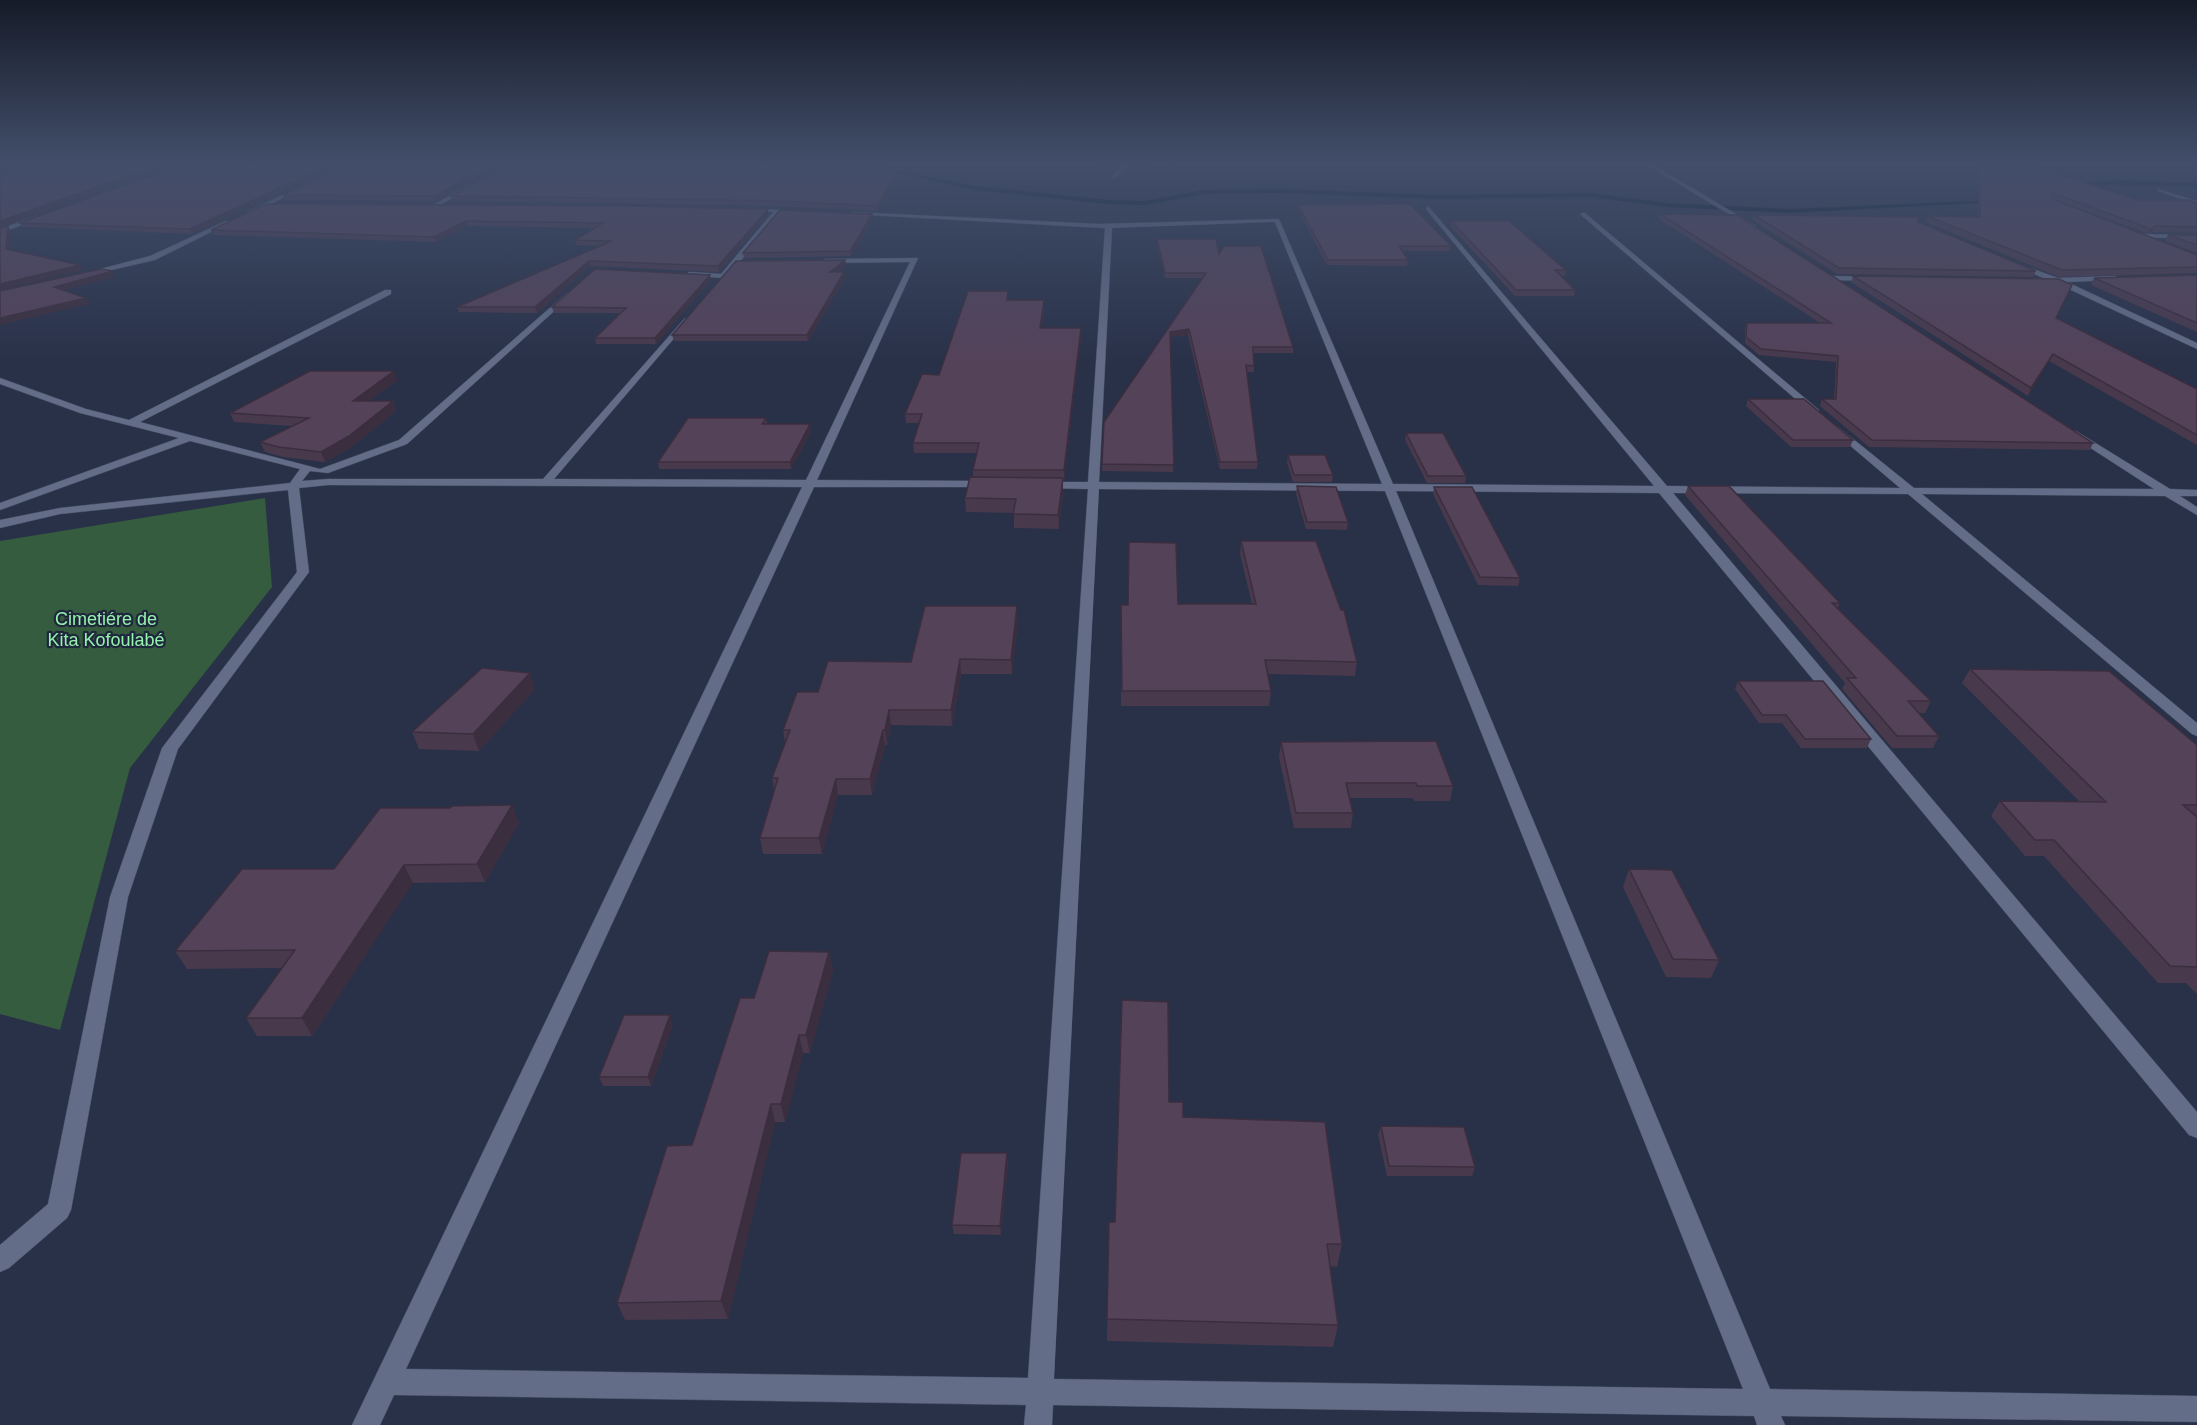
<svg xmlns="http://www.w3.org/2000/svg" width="2197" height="1425" font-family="Helvetica,sans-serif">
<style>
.green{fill:#365c3f}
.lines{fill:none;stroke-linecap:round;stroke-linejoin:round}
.stream{fill:#001825;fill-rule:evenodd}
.street-casing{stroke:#474d62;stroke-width:1}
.street{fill:#636d88;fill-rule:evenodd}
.wall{fill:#48394d}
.shaded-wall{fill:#3b2e3e}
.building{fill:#544259;stroke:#3b2e3e;stroke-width:1.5}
.labels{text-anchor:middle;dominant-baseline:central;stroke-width:4.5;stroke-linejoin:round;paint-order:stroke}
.park-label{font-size:18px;fill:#95f2ab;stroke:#1f273d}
</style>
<rect width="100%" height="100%" fill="#283148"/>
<path class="green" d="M265,498L272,587L130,768L60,1030L0,1014V541Z"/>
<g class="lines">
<g class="stream">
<path d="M858,164H868L975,186L1109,200L1145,201L1203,190L1279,189L1440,195L1592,193L1667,203L1790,209L1996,200L1999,202L1790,213L1667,207L1592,197L1440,199L1279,193L1203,194L1145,205L1109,204L975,190Z"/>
<path d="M2120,180L2197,183V187L2066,184Z"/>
</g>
<g class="street-casing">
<g id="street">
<path d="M1123,164H1129L1115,178H1111Z"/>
<path d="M1645,164H1652L1756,226L1751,227Z"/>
<path d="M469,185L471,188L438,206L433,205Z"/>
<path d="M299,187L304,188L252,213L247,212Z"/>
<path d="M2158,189L2197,201V205L2158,191Z"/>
<path d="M1428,206L1667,486L1900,488L1833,431L1832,429L1837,426L1914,488L2154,489L2072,436V432L2076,431L2170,489L2197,490V496H2180L2197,507V515L2165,496L1922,494L2197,723V736L2192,734L1908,494L1673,493L2197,1112V1138L2189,1135L1659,493L1396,491L1770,1389L2197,1396V1422L1781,1416L1785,1425H1757L1754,1416L1053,1405L1052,1425H1024L1026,1405L394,1395L380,1425H352L802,487L328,485L299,488L309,572L178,749L128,897L71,1210L67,1218L9,1268L0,1272V1245L48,1204L110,897L162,748L297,572L288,490L60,514L0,528V520L60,508L290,483L300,469L190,441L0,510V503L179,438L80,413L0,384V378L86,409L129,420L385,290H391V294L140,422L320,469L399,440L568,292H571V296L407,444L328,473L310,471L302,481L328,479H543L685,318L689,320L688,322L554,479L806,480L910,262L825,263L821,261L825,259L918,258L817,480L987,481L993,484L987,487H814L406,1369L1028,1378L1088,489L1044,488L1038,485L1044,482H1088L1105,228L849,214L852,212L1099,224L1279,219L1393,484L1654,486L1426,209ZM1275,222L1382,484L1099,482L1112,228ZM1099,489L1385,491L1743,1389L1054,1379Z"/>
<path d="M745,208L801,211L780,212L727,278L688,276V272H691L721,274L773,212L747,211Z"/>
<path d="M1581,213H1585L1819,410V414H1813L1581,215Z"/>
<path d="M37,216L39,219L0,233V229Z"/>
<path d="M226,221L231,222L155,260L85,276L81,274L150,256Z"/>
<path d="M2140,234L2197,235V239L2138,237Z"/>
<path d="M2014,262L2058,278L2116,276V280H2113L2067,282L2197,343V349L2056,283H2041V279H2046L2014,266Z"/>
<path d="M1834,276L1873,277L1877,279L1873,281L1831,280V276Z"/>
</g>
</g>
<use href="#street" class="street"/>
</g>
<g class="wall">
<path d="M183,164H337V166L192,234L22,227L19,223Z"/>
<path d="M503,164L435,201L285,200L283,195Z"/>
<path d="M510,164H883L882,165L898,175L878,211L778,206L452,201L451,196Z"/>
<path d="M1049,164H1120L1116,169Z"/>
<path d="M1175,164L1165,172L1126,170L1127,165Z"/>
<path d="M1979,164H2029L2136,200L2197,203V233L2152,232L2148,234L2051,198L2197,255V273L2059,277L1925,222L1927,216L1978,217Z"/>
<path d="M266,204L768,214L719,272L590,266L537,313L459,312L457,307L601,246L576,245L575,240L595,228L467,226L436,242L213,235L211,230Z"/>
<path d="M1298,205L1451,246L1450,251H1402L1408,260L1407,266L1327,265L1298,209Z"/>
<path d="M872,214L873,219L851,256L744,258L743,253Z"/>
<path d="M1660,214L2093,443L2090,450L1869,447L1820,406L1822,399H1834L1836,362L1759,355L1745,343V329L1747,323H1820L1659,219Z"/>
<path d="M1754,215L1918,222L2036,271L2033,277L1837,274L1752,220Z"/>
<path d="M1451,221L1566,270L1565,276H1560L1575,290L1574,296H1515L1450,226Z"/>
<path d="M2168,235H2197V253L2165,241Z"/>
<path d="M1157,239L1219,254L1293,347V353H1254V372H1247L1258,462L1257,469H1220L1188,335L1170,337L1173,472L1102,471L1104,422L1202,278H1165L1157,244Z"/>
<path d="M845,260L846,265L837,272H844L845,277L808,341H674L672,335Z"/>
<path d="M2197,275V332L2091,285L2094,278Z"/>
<path d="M1853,276L2056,318L2197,389V445L2049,361L2028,396L1851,282Z"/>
<path d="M711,280L656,344H596L595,338L621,313H554L552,307Z"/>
<path d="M1008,300H1044V308L1042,328H1081V337L1064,481H1063V492L1059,529L1014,528V513L966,512L965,498L973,477V470L977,453H914L913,443L919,423H906L905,414L939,375Z"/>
<path d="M397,380L369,401H393L396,411L353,446L325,462L283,457L265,452L260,442L292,426L234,422L230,413Z"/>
<path d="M1748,399L1853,440L1850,447H1791L1746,406Z"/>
<path d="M766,418L767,424H810L811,431L791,469H659L658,462Z"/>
<path d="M1406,433L1466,476L1465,483H1427L1405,440Z"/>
<path d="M1288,455L1333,475L1332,482H1293L1287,462Z"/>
<path d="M1297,486L1348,522L1347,530L1306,529L1296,494Z"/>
<path d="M1688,486L1840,603L1838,608L1931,701L1925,713H1918L1939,736L1933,748H1892L1842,689L1845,683L1685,495Z"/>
<path d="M1434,487L1520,578L1518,586L1478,585L1433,494Z"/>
<path d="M1241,541L1357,662L1355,676L1268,674L1271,691L1269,706H1121V605L1178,604H1252L1240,554Z"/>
<path d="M1017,606L1018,621L1012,674H961L952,726L891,725L887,745H885L872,795H838L822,854H763L760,838L774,790L772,778L785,743L783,730L818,692L911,662Z"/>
<path d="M1970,669L2197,745V994L2186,983H2158L2044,856H2025L1991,816L2000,801L2080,802L1962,683Z"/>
<path d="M1738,681L1871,739L1867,748H1801L1782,723H1759L1735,689Z"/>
<path d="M535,689L479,751L419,749L412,732Z"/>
<path d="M1281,742L1453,786L1450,801H1414L1413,798H1350L1353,813L1351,828H1294L1279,757Z"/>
<path d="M512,805L519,823L485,882L413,883L312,1036H257L246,1018L282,968L187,969L175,951L450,808Z"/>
<path d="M1629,869L1719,960L1711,978L1666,977L1623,887Z"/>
<path d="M829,952L833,970L810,1053H803L785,1122H775L728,1319L625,1320L617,1303L692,1145L754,998Z"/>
<path d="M673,1024L651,1086H603L599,1077Z"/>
<path d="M1169,1102L1183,1117L1342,1244L1337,1267L1330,1266L1338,1325L1333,1347L1107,1341L1109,1222H1115Z"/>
<path d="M1381,1126L1475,1167L1472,1176H1387L1378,1135Z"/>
<path d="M1007,1153L1008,1162L1001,1235L954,1234L952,1225Z"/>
</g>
<g class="shaded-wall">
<path d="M6,164H23L0,171V166Z"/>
<path d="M162,164H176L0,227V221Z"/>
<path d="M331,164H337V166L192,234L190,229Z"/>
<path d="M494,164H503L435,201L434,196Z"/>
<path d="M1170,164H1175L1165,172V168Z"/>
<path d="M898,171V175L878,211L877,206Z"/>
<path d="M768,209V214L719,272L718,266Z"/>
<path d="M872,214L873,219L851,256L850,251Z"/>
<path d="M466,221L467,226L436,242L434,237Z"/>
<path d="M8,226L11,231L8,255L6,249Z"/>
<path d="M2155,226L2152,232L2148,234L2151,229Z"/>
<path d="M845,260L846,265L830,277V272Z"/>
<path d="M589,261L590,266L537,313L535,307Z"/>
<path d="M80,265L82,270L0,290V284Z"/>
<path d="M113,271L115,277L57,292L54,287Z"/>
<path d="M844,272L845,277L808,341L807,335Z"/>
<path d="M710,275L711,280L656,344L655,338Z"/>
<path d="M86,298L89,304L0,325V318Z"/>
<path d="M1044,300V308L1041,336L1040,328Z"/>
<path d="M1081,328V337L1064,481V470Z"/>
<path d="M1189,329L1188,335L1170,337V332Z"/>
<path d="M2053,354L2049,361L2028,396L2031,388Z"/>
<path d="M394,371L397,380L356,411L353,401Z"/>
<path d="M393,401L396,411L353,446L325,462L321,452Z"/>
<path d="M810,424L811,431L791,469L790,462Z"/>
<path d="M1063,478V492L1059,529L1058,515Z"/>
<path d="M1017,606L1018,621L1012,674L1011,660Z"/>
<path d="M960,659L961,674L952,726L951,710Z"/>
<path d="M530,673L535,689L479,751L473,734Z"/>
<path d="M889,710L891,725L887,745L885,730Z"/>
<path d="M883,730L885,745L872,795L870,779Z"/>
<path d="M836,779L838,795L822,854L819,838Z"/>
<path d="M512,805L519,823L485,882L477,864Z"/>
<path d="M404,865L413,883L312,1036L302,1018Z"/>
<path d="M829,952L833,970L810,1053L806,1035Z"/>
<path d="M670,1015L673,1024L651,1086L648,1077Z"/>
<path d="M799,1035L803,1053L785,1122L781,1104Z"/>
<path d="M771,1104L775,1122L728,1319L721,1301Z"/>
<path d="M1007,1153L1008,1162L1001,1235L1000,1226Z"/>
</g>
<g class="building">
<path d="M32,164H162L0,221V174Z"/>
<path d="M183,164H331L190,229L19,223Z"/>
<path d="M349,164H494L434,196L283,195Z"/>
<path d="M510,164H880L898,171L877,206L777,201L451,196Z"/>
<path d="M1128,164H1170L1165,168L1127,165Z"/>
<path d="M1981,164H2029L2136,200H2189L2197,203V227L2155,226L2151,229L2053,193L2050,195L2052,199L2197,255V267L2062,270L1927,216L1980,217Z"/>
<path d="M266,204L628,206L768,209L718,266L589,261L535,307H457L612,241L575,240L603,223L466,221L434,237L211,230Z"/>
<path d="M1410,204L1451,246H1399L1408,260H1328L1298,205Z"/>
<path d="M780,210L872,214L850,251L743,253Z"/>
<path d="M1660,214L1737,215L2093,443L1872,440L1822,399H1836L1838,356L1761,349L1746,337L1747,323H1831Z"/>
<path d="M1754,215L1918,217V222L2036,271L1839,268Z"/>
<path d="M1451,221H1509L1566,270H1555L1575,290H1516Z"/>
<path d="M8,226L6,249L80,265L0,284V229Z"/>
<path d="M2168,235H2197V245Z"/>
<path d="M1157,239H1216L1219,254L1224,246H1261L1293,347H1253L1254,366L1246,365L1258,462H1220L1189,329L1170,332L1174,465L1102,464L1104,422L1206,273H1165Z"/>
<path d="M845,260L830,272H844L807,335H672L736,261Z"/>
<path d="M101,269L113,271L54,287L86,298L0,318V291Z"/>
<path d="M595,269L710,275L655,338H595L626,308L552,307Z"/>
<path d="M2197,275V323L2094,278Z"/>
<path d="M1853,276L2059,279L2072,285L2056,318L2197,389V435L2053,354L2031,388Z"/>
<path d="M968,291H1008L1007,300H1044L1040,328H1081L1064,470H973L979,443H913L922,414H905L922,374L939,375Z"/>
<path d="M310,371H394L353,401H393L349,436L321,452L279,447L260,442L309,418L230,413Z"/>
<path d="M1748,399H1804L1853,440H1793Z"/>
<path d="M688,418H766L762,424H810L790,462H658Z"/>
<path d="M1406,433H1443L1466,476H1428Z"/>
<path d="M1288,455H1325L1333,475H1294Z"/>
<path d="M970,477L1063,478L1058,515L1013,514L1016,499L965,498Z"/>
<path d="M1297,486L1336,487L1348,522H1307Z"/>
<path d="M1688,486H1729L1840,603H1832L1931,701H1908L1939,736H1897L1847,678H1856Z"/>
<path d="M1434,487H1472L1520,578L1480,577Z"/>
<path d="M1241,541H1316L1341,610H1344L1357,662L1265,660L1271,691H1122L1121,605H1128L1129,542L1176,543L1178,604H1256Z"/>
<path d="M925,606H1017L1011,660L960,659L951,710H889L885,730H883L870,779H836L819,838H760L778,778H772L790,730H783L797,692H818L828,661L911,662Z"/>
<path d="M482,668L530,673L473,734L412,732Z"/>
<path d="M1970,669L2109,671L2197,745V805H2183L2197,817V967L2170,966L2054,840H2035L2000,801L2106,802Z"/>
<path d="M1738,681H1823L1871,739H1805L1786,715H1762Z"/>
<path d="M1436,741L1453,786H1417L1416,783H1346L1353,813H1296L1281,742Z"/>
<path d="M512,805L477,864L404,865L302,1018H246L295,950L175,951L242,869H334L380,808H450L452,806Z"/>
<path d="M1629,869L1672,870L1719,960L1673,959Z"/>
<path d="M769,951L829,952L806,1035H799L781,1104H771L721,1301L617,1303L667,1146L692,1145L740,998H754Z"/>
<path d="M1122,1000L1168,1002L1169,1102H1183V1117L1325,1122L1342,1244H1327L1338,1325L1107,1319L1109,1222H1115Z"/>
<path d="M624,1015H670L648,1077H599Z"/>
<path d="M1381,1126L1464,1127L1475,1167L1389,1166Z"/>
<path d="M961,1153H1007L1000,1226L952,1225Z"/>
</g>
<linearGradient id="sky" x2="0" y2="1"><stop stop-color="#161b28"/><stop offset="0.45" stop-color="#424e6a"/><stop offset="1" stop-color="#424e6a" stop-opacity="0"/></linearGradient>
<rect width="2197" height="363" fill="url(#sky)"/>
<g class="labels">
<g class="park-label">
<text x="106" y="619">Cimetiére de<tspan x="106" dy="21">Kita Kofoulabé</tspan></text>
</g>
</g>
</svg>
